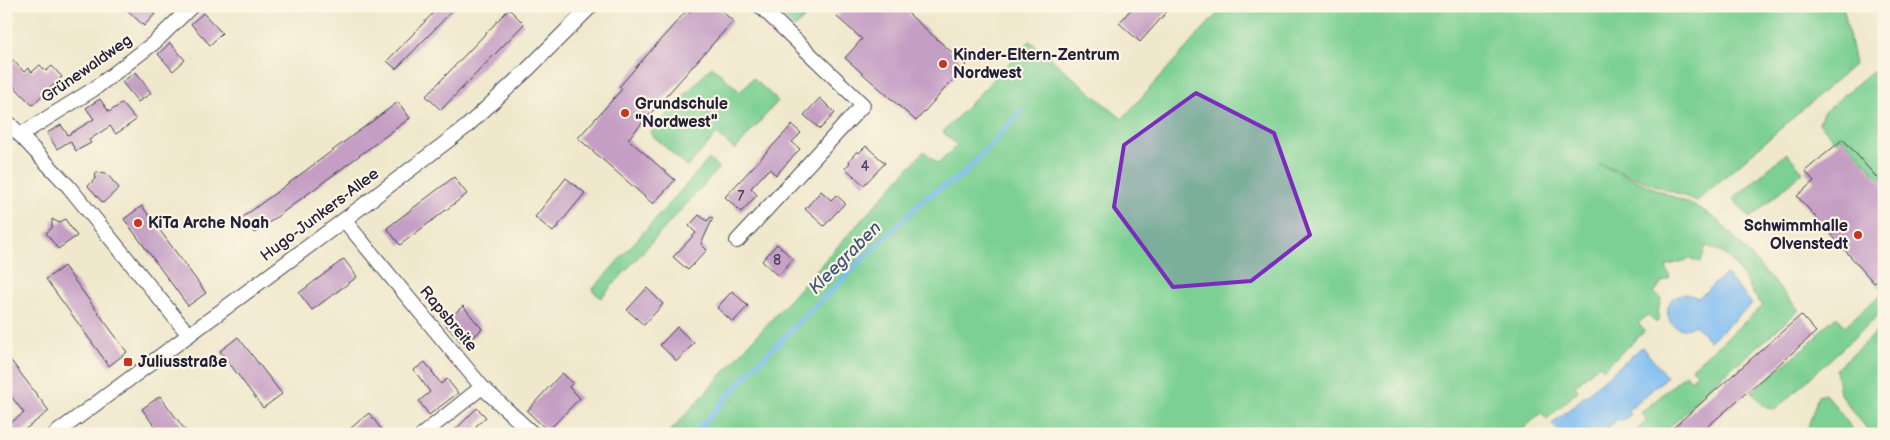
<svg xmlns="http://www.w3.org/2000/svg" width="1890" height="440" font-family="'Balsamiq Sans',sans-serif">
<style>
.green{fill:#7bd093;stroke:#4e7967}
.water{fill:#7ebcf2;stroke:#506f96}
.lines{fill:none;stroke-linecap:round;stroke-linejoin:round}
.stream{stroke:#7ebcf2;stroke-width:5}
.building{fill:#c49ec4}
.street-casing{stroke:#414051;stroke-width:16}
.street{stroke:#fff;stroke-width:14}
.marked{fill:#7b2cbf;fill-opacity:0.2;stroke:#7b2cbf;stroke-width:4;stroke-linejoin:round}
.poi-dot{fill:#c8321e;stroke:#fcf5e5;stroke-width:2}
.labels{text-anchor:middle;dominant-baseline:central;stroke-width:4.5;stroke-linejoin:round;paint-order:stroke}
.number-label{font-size:14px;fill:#4a415d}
.poi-label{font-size:16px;font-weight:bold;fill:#22223b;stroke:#fcf5e5;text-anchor:start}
.street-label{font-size:16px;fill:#22223b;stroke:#fcf5e5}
.water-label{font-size:18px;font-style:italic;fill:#42587b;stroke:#fcf5e5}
</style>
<rect width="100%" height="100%" fill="#fcf5e5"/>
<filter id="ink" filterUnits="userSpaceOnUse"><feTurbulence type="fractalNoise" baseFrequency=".02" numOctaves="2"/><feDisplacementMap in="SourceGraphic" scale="10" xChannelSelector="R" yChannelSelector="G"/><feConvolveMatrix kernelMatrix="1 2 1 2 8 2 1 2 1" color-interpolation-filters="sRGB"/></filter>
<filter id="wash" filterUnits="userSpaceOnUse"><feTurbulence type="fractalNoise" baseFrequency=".0096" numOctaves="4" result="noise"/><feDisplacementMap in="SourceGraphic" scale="20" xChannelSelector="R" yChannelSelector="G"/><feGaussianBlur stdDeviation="1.12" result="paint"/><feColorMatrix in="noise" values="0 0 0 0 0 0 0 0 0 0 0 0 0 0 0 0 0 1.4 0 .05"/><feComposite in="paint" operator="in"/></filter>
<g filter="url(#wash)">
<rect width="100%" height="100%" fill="#efe8cc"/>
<g class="green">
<path d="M771,6H815L795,28Z"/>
<path d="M1224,6H1843L1855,64L1697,201L1599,164L1701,209L1720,222L1799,310L1738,364L1737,363L1700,395L1684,414L1662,434H1632L1647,421L1641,413L1686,374L1691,380L1697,374L1692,368L1763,306C1759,301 1754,296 1751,290C1737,268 1734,255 1706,246L1701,262L1689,259L1666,266L1670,278L1661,283L1654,293L1661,298L1658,312L1659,320L1656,323L1648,315L1638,323L1645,331L1603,369L1599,365L1575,386L1578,391L1547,419L1541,413L1522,430L1526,434H668L924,151L938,164L957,145L943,132L1030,41L1122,119Z"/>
<path d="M712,66L740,92L753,78L778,101L735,150L717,134L687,167L650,133Z"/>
<path d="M1881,69L1884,70V184L1843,138L1836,142L1819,123L1823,113L1871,72Z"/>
<path d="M1787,153L1803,172L1750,218L1733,199Z"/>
<path d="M709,159L719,168L601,298L592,290Z"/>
<path d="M1884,277V310L1776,409L1766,408L1752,392L1818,336L1817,334L1836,316L1845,326L1883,292L1876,283Z"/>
<path d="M1884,325V434H1871L1840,394L1836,369Z"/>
<path d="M1826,394L1856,434H1806L1818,396Z"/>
</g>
<g class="water">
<path d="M1726,274L1752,304L1710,341L1695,325C1659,345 1657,278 1698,298Z"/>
<path d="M1642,347L1667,377L1627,411L1630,415L1621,422L1618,419L1601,434H1561L1552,424Z"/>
</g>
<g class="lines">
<path class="stream" d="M694,434L756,365L925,198L963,175L1022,110"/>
</g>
<g id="blocks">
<g class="building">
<path d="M123,6H146L155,14L144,26Z"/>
<path d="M440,6H457L396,69L387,61Z"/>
<path d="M695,6H716L733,21L628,139L675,180L653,204L578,138L622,89L619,87L638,65L687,10L690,12Z"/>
<path d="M847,6H900L966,65L916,121L845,58L862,39L837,17Z"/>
<path d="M1134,6H1172L1140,42L1119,23Z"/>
<path d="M509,9L524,24L441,110L426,96Z"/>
<path d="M203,13L222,33L210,45L191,24Z"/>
<path d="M170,43L185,60L173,71L158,54Z"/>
<path d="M6,53L24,72L28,68L32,72L40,65L46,71L52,66L62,77L32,105L6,78Z"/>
<path d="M136,72L151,93L138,102L122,82Z"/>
<path d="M820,98L835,113L820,129L804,115Z"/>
<path d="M100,99L109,112L122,103L136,120L116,134L110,126L89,140L91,143L76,151L70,141L57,149L47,133L61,125L68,135L94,119L86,108Z"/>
<path d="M398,102L410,118L255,233L243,217Z"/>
<path d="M792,125L801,133L792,142L800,149L776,175L769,169L751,188L757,195L741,212L725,197Z"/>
<path d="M1843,139L1884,186V275L1874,283L1797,196L1814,181L1805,171Z"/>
<path d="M866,146L885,163L864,185L845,168L850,163L849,161L857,151L859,153Z"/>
<path d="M96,172L106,173L119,188L103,203L88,186L95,179Z"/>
<path d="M454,177L467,194L400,245L387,228Z"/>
<path d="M566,178L585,193L553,232L535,217Z"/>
<path d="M821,191L831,200L836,195L845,203L824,226L805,209Z"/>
<path d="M142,206L206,293L188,306L124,219Z"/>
<path d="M699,215L707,221L711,217L713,218L701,244L707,250L688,270L673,257L696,233L689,226Z"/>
<path d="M52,219L59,223L65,219L77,236L58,249L46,233L52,228Z"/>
<path d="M777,244L793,259L778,276L762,261Z"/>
<path d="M344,259L357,277L312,310L299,293Z"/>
<path d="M64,266L127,352L109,366L46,279Z"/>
<path d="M647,288L663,304L644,325L627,310Z"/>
<path d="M732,291L748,306L733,322L717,308Z"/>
<path d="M463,306L482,329L464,346L444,323Z"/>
<path d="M1801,315L1816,332L1699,434H1666Z"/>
<path d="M677,327L694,343L677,361L660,345Z"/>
<path d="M238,337L282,394L263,408L220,351Z"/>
<path d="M6,354L49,411L19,434H6V426L24,413L6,390Z"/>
<path d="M425,362L441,384L447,379L458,393L429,415L419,401L430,392L414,370Z"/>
<path d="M562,373L573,383L569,387L580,398L548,431L527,411Z"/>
<path d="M160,396L188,434H160L142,409Z"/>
<path d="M477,408L486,417L476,426L483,434H451Z"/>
<path d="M369,413L385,434H344L358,422Z"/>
</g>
</g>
</g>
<g filter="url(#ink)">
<use href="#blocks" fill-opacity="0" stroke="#414051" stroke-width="1"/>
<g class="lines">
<g class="street-casing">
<g id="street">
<path d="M6,120L69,187L189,335"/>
<path d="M20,135L94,89L155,42L192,6"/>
<path d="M344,220L482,387L533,434"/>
<path d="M737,241L863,105L760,6"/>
<path d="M55,434L344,220L466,127L527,70L591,6"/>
<path d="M423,434L482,387"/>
</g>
</g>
<use href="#street" class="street"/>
</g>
</g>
<path class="marked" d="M1196,93L1274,133L1310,235L1251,281L1173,287L1114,207L1124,145Z"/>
<g class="poi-dot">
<circle cx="943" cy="64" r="5"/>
<circle cx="625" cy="113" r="5"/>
<circle cx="138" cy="223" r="5"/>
<circle cx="1858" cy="235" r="5"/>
<rect x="123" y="357" width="10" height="10" rx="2.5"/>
</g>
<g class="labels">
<g class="number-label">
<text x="865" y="166">4</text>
<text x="741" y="196">7</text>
<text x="777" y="260">8</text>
</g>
<g class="poi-label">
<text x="953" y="55">Kinder-Eltern-Zentrum<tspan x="953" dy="18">Nordwest</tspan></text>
<text x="635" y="104">Grundschule<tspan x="635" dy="18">"Nordwest"</tspan></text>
<text x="148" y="223">KiTa Arche Noah</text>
<text x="1848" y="226" text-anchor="end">Schwimmhalle<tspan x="1848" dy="18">Olvenstedt</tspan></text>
<text x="138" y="362">Juliusstraße</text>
</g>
<g class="street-label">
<text transform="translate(87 69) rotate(-35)">Grünewaldweg</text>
<text transform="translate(320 215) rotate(-37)">Hugo-Junkers-Allee</text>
<text transform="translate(448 319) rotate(50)">Rapsbreite</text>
</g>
<g class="water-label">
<text transform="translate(845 258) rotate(-45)">Kleegraben</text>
</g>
</g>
<rect width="1890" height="440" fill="none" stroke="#fcf5e5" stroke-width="25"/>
</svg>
